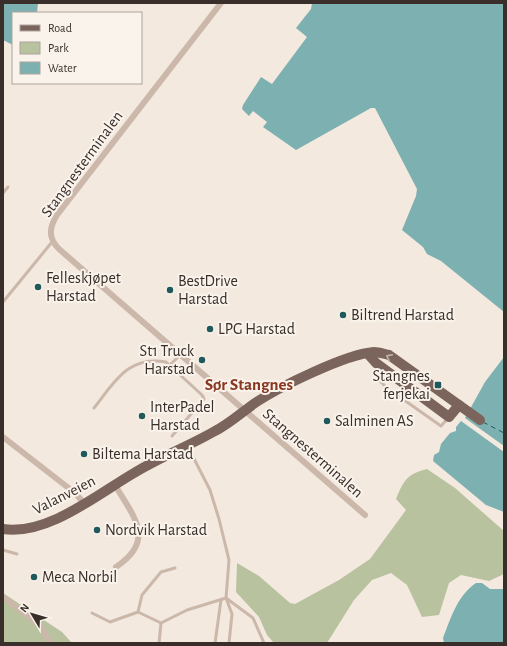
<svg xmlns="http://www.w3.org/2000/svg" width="507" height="646" font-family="'Alegreya Sans',sans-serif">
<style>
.green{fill:#b8c29e}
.water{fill:#7db0b0}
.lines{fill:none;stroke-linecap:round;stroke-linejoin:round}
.ferry{stroke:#1f595b;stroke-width:1;stroke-dasharray:5 4;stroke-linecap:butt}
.service{stroke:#cbb8aa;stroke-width:3}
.minor{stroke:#cbb8aa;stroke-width:6}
.primary{stroke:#7b645b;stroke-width:10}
.oneway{stroke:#c1b3aa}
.poi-dot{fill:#1f595b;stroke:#faf3eb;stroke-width:1.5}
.labels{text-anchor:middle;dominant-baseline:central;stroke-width:4;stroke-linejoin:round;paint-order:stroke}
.street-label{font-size:16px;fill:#392e2a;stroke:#faf3eb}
.poi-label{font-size:16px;fill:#392e2a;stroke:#faf3eb;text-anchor:start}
.neighbourhood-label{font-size:17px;font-weight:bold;fill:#883722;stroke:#faf3eb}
</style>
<rect width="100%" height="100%" fill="#f3e9df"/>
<g class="green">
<path d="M427,469L455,488L504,531V574L489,581L461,575L449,583L439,615L422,617L407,585L391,573L372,580L354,600L327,643H274L267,635L259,617L236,592L237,563L259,576L290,603L295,604L339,580L370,559L406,510L396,499C404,480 407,474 427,469Z"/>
<path d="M3,593L62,632L72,643H3Z"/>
</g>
<g class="water">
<path d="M3,3H38L37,13H13V45L3,40Z"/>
<path d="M312,3H504V312L441,261L427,254L423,247L402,230L416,196L417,189L375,108H371L296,150L263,127L267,122L253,111L249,116L242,109L243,105L261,77L272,84L307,37L296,28L311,9Z"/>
<path d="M504,357V446L465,418L485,382Z"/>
<path d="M461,421L504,452V512L486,505L433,461L434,455L439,452L441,444L450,433L456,431V427Z"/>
<path d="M476,583H482L490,589H504V643H444L443,638C451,618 457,596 476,583Z"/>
</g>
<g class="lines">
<path class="ferry" d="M483,422L504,433"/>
<g class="service">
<path d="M3,193L8,187"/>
<path d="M3,302L52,242"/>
<path d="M169,366L180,355"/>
<path d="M377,367L379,380L387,388L441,426L448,418"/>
<path d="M94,408C114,383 128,355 166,362L202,395L204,399L172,436"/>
<path d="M3,550L17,554"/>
<path d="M226,598L253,618L264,643"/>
<path d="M226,598L232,614L229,643"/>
<path d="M138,612L142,595L161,572L175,568"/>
<path d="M92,613L110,622L138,612L161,623"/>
<path d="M159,643L161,623L187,610L226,598L229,560L219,519L210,490L188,447"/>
<path d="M215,643L221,600"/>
</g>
<g class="minor">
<path d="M221,3L57,215C49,228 48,238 59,249L365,515"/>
<path d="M3,437L75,493L84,503"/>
<path d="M115,485C133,516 157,540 116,567"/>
<path d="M3,597L39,625L51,643"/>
</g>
<g class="primary">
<path d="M368,354L376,363L449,417L459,405"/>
<path d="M3,529C47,536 98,494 134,473C160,457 189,446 215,431C229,424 242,412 255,403C279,387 346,354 374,352C379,352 384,354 389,355L480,420"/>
</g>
</g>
<defs><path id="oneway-chevron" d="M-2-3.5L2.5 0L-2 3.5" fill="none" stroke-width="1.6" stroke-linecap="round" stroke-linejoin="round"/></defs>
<use class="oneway" href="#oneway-chevron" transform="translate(389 357) rotate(-154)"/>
<g class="poi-dot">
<circle cx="38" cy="287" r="4"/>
<circle cx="170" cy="290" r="4"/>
<circle cx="343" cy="315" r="4"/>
<circle cx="210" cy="329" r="4"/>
<circle cx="202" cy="360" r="4"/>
<rect x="434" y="381" width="8" height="8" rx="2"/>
<circle cx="142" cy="416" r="4"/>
<circle cx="327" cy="421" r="4"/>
<circle cx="84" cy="454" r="4"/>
<circle cx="97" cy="530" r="4"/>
<circle cx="34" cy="577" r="4"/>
</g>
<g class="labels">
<g class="street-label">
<text transform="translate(82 164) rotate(-54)">Stangnesterminalen</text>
<text transform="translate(313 453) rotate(41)">Stangnesterminalen</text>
<text transform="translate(64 495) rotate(-27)">Valanveien</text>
</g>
<g class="poi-label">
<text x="46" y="278">Felleskjøpet<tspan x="46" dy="18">Harstad</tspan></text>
<text x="178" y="281">BestDrive<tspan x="178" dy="18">Harstad</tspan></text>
<text x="351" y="315">Biltrend Harstad</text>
<text x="218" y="329">LPG Harstad</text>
<text x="194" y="351" text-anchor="end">St1 Truck<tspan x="194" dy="18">Harstad</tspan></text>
<text x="430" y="376" text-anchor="end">Stangnes<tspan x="430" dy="18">ferjekai</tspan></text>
<text x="150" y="407">InterPadel<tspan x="150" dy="18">Harstad</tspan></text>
<text x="335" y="421">Salminen AS</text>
<text x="92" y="454">Biltema Harstad</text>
<text x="105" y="530">Nordvik Harstad</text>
<text x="42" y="577">Meca Norbil</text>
</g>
<g class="neighbourhood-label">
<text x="249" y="384">Sør Stangnes</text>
</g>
</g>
<rect width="507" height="646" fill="none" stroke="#392e2a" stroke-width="8"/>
<rect x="12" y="12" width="130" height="72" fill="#faf3eb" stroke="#ada49e"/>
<rect x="20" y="25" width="20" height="6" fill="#7b645b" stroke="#ada49e"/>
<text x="48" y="32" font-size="12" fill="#392e2a">Road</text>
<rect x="20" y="42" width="20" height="12" fill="#b8c29e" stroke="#ada49e"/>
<text x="48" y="52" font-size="12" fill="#392e2a">Park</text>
<rect x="20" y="62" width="20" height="12" fill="#7db0b0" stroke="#ada49e"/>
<text x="48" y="72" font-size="12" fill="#392e2a">Water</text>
<g transform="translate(32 614) rotate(308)" stroke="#faf3eb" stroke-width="3" paint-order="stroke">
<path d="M0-3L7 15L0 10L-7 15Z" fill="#392e2a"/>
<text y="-6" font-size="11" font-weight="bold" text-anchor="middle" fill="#392e2a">N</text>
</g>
</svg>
